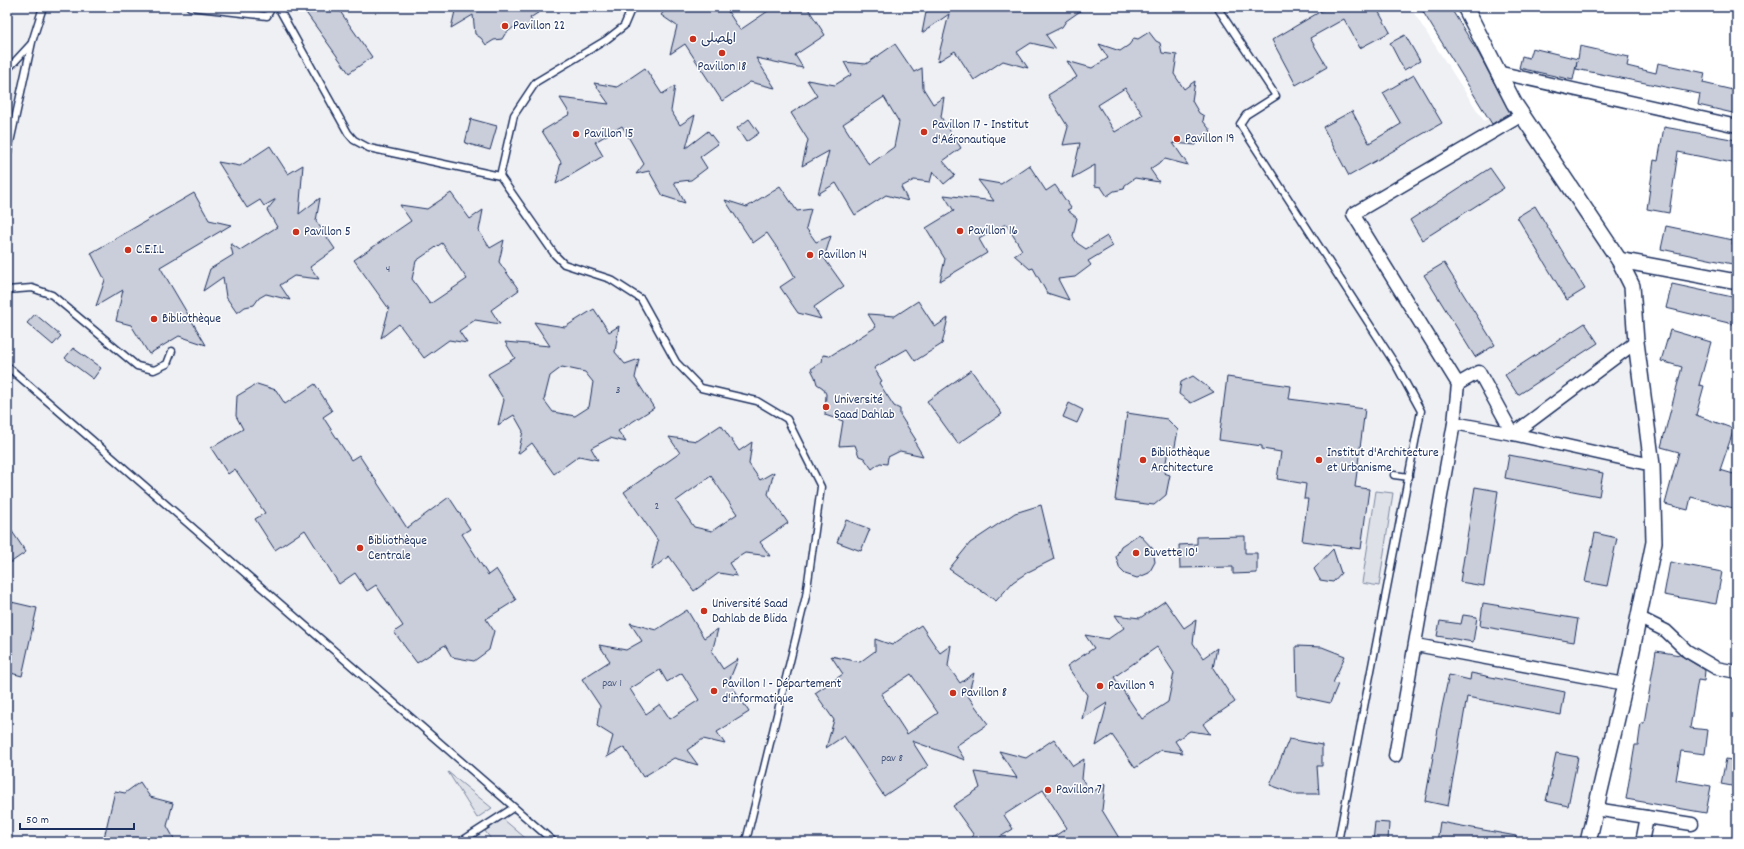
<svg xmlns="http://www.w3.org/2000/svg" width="1744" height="849" font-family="Dekko,'Playpen Sans Arabic',sans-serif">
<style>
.built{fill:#eff0f4}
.green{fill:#dee1e7;stroke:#7c88a2}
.building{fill:#caceda;stroke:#1b2f5e;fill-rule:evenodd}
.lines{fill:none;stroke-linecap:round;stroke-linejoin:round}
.service-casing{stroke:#1b2f5e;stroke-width:9}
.minor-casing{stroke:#1b2f5e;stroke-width:15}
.tertiary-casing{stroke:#1b2f5e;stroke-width:18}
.service{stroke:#fff;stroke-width:6}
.minor{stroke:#fff;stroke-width:12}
.tertiary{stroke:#fff;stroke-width:15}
.poi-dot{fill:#c8321e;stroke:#fff;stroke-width:1.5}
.labels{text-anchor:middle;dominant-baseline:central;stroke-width:3;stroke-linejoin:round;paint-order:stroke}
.number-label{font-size:11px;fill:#47577d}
.poi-label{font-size:13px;fill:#1b2f5e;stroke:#fff;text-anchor:start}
</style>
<rect width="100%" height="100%" fill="#fff"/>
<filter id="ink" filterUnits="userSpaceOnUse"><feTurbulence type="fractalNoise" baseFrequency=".025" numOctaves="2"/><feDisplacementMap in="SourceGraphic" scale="8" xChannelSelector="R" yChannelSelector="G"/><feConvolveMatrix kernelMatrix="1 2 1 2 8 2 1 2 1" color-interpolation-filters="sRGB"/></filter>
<g filter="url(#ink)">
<path class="built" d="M7,7H1410L1484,121L1514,103L1632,286L1654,542L1588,842H7Z"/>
<g class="green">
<path d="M1376,491L1393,493L1379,586L1362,583Z"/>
<path d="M448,772L492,808L477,818Z"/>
<path d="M503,819L530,842H493L485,831Z"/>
</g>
<g class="building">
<path d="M302,7H337L372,57L349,73Z"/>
<path d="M456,7H547L530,18L538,31L514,27L505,34L502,39L494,40L486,45L481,38L475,34L473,15L451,28Z"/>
<path d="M667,7H725L740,30L774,7H807L825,35L795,55L803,68L756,58L775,88L750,82L722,101L685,44L670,54L677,26L661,15Z"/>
<path d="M927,7H1086L1066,21L1062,27L1046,35L1056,49L1031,43L1017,52L1028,68L1003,61L974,80L955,51L937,62L949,14L922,33Z"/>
<path d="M1328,7H1376L1390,32L1360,48L1344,19L1310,38L1327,67L1296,85L1272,40Z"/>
<path d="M1420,7H1450L1479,54L1510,113L1492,124Z"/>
<path d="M1149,32L1156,41L1160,43L1162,53L1177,55L1174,74L1184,89L1195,81L1192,101L1199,113L1204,116L1203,121L1211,131L1198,140L1196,145L1173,143L1188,165L1165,159L1150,169L1159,182L1135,178L1125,185L1124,189L1114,191L1107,196L1101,187L1095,186V165L1072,178L1080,143L1063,145L1068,127L1048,95L1077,77L1067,61L1092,68L1108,58L1099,44L1120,51L1129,45L1134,38L1138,39ZM1125,88L1143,115L1115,132L1098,105Z"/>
<path d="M1405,35L1420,61L1404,70L1390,43Z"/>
<path d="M895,44L914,72L922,68L923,88L933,104L944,97L941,117L961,148L943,161L955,175L944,184L933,171L930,182L914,180L901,187L908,201L886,195L855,215L836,183L818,194L829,151L802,166L808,140L791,113L817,96L807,80L835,85L851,75L844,62L866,64ZM884,97L899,122L894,147L869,165L843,124Z"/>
<path d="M1580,46L1629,57L1627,66L1656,73L1658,63L1705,73L1703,83L1737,91V114L1698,105L1700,94L1576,69L1577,61L1573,80L1519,68L1522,56L1529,58L1532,48L1578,59Z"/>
<path d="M645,68L662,94L675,86L671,111L680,125L695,115L686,148L708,131L718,144L700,157L707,168L691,180L674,182L685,203L663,196L649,171L636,174L644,164L622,126L595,142L603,156L556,184L561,162L542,131L570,114L560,98L609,104L594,83L617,87Z"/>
<path d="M1414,75L1442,123L1349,176L1323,127L1352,111L1369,143L1401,124L1383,93Z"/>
<path d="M471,119L497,126L490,150L465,143Z"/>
<path d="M749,119L759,133L746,142L737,128Z"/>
<path d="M1664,127L1737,140V164L1678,152L1669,213L1647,209L1654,160L1658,161Z"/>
<path d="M270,146L288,174L303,165L299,214L320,198L316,221L335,249L310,267L319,279L294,276L280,285L290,300L266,294L259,298L254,305L245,307L237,313L226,297L223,277L203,291L210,269L233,255L230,243L240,250L277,227L267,210L276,199L264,206L260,200L247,208L218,162L240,166Z"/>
<path d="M1029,165L1046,191L1055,185L1071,208L1067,210L1077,218L1073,236L1077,243L1086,249L1107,236L1113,246L1088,261L1091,265L1075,277L1058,279L1069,300L1047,293L1033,268L1030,269L1014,255L1022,250L1006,224L979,239L987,253L940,281L945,259L926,228L954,211L944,195L994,201L978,180L1001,184Z"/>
<path d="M1490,168L1504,188L1422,240L1410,220Z"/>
<path d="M780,186L797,211L811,209L806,228L816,242L831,236L824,258L844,286L814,307L821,319L798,313L780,287L795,277L786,261L767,233L753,243L725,200L747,207Z"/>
<path d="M194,193L209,220L231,225L160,267L206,345L179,336L149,354L131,325L116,321L123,290L96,306L105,280L91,253Z"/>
<path d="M451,193L470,219L483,210L479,231L490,248L504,240L499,262L519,290L491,310L500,324L475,320L459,331L467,343L449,340L424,358L399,324L381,338L389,309L354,260L411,221L400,205L427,209ZM442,243L467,279L430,304L412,279L416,261Z"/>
<path d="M1535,206L1585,289L1567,300L1517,217Z"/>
<path d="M1666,226L1733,240L1732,244L1737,245V265L1661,249Z"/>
<path d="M1444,263L1495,345L1475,357L1424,275Z"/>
<path d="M1672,284L1737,298V325L1666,308Z"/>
<path d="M918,301L935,327L948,318L942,344L915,361L907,349L874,368L882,381L879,383L894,406L900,409V415L916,440L914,441L923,456L900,451L888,457L887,464L880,463L872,469L864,458L859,456L855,445L839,446L843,421L825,415L826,394L823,388L817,384L815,377L811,369L822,362L823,355L830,356L876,327L868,314L895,316Z"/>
<path d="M594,309L609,332L619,326L615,352L625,364L639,359L635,378L654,408L618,431L626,442L610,438L591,448L598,460L579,456L554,474L532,443L518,454L523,431L514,415L498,425L504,400L488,374L515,358L505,342L550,346L534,322L565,327ZM562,367L585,372L593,382L589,407L575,416L553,412L544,400L550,376Z"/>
<path d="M35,314L61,336L53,345L27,323Z"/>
<path d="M1585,323L1598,343L1518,395L1505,375Z"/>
<path d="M1670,330L1711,342L1699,385L1704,386L1696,415L1734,429L1720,470L1737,475V509L1691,497L1688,510L1665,504L1679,452L1661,447L1682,367L1661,361Z"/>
<path d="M73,348L101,368L93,379L65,358Z"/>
<path d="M971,370L1002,414L958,444L927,401Z"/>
<path d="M1193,376L1214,392L1191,403L1179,394L1181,382Z"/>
<path d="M1227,377L1291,386L1289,399L1365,409L1355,487L1369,489L1361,549L1302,541L1308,499H1304L1306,484L1277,479L1281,452L1262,449V446L1219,440Z"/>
<path d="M257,384L276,390L285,404L315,384L332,411L323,417L351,460L359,455L407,528L449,497L470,529L462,534L488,575L496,569L516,600L486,619L494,631L489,650L474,661L452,657L445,645L417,663L394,632L403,626L376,585L367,591L355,573L339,584L305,530L275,550L255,519L265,513L235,469L228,474L211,448L243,429L236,416L237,396Z"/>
<path d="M1069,403L1083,410L1077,423L1063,417Z"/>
<path d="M1127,413L1167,419L1178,430L1174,452L1168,451L1164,473L1170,475L1166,495L1154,505L1115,500Z"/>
<path d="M721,425L739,451L752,442L749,464L760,480L774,472L768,494L788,523L760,542L770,556L745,553L729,563L737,576L719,573L694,591L669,556L651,570L658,541L624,492L680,453L669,437L697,441ZM711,476L737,514L712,531L694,527L676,501Z"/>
<path d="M1509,455L1603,473L1599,496L1505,478Z"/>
<path d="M1475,487L1498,491L1484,586L1460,582Z"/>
<path d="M1041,505L1054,559L1028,572L1013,582L996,601L949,569L970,543L1015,513Z"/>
<path d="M846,520L870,529L861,551L837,542Z"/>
<path d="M7,524L26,552L7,565Z"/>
<path d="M1595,533L1617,538L1607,586L1585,582Z"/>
<path d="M1139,534L1153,549L1155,562L1149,573L1137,578L1125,574L1120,569L1116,557L1121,546Z"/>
<path d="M1245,536V553H1257V573L1233,574V567L1180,568L1179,545L1197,544V537Z"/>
<path d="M1333,549L1341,573L1333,582L1320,580L1314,569Z"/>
<path d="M1670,562L1722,572L1716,604L1664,595Z"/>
<path d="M7,601L37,608L22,676L7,672Z"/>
<path d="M1165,601L1184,628L1196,620L1193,643L1203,658L1217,648L1213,668L1235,702L1203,724L1210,734L1190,731L1175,741L1183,753L1161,750L1135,768L1112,735L1096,746L1107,703L1082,719L1087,695L1067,666L1094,648L1085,635L1108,639L1124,628L1115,615L1140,618ZM1157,647L1174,673L1168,702L1142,719L1114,677Z"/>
<path d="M1483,603L1578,619L1574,642L1480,626Z"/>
<path d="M687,610L704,638L718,629L712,652L723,669L738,659L729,681L749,712L717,732L725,744L703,739L687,750L698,765L674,758L643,777L624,747L607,757L613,736L597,726L600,706L582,679L610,661L599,645L626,650L642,641L630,623L656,630ZM660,670L667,682L682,673L699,700L670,719L660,704L646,714L630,689Z"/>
<path d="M1463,615L1477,617L1473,642L1437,636L1440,621L1461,624Z"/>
<path d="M921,625L940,653L951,645L948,666L960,683L974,673L968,696L988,724L956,746L965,760L912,741L928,766L884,796L844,736L826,748L834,720L815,693L843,674L831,656L860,662L875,651V639L892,645ZM911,674L938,713L907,734L881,694Z"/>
<path d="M1296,646L1322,647L1345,656L1333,683L1338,684L1330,703L1297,696Z"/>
<path d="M1656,651L1680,655L1705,670L1704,681L1698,680L1690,728L1708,730L1705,754L1681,751L1676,780L1711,786L1706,813L1626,799L1635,745H1638L1641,723H1644Z"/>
<path d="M1471,673L1565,692L1561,715L1467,697L1448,806L1425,801L1442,707L1449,675L1470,680Z"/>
<path d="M1054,739L1073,766L1084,759L1082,779L1091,793L1105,784L1102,810L1119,838L1113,842H1046L1067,828L1043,790L1004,815L1013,829L992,842H971L973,834L953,806L980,788L975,772L1017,778L999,751L1026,758Z"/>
<path d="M1289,739L1322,745V766H1317L1319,794H1295L1270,785Z"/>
<path d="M1556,753L1578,757L1568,806L1546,801Z"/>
<path d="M1726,759L1737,761V787L1721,784Z"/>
<path d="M140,782L150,797L173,803L167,826L176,842H103L115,791L125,793Z"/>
<path d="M1375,822L1389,823L1388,842H1373Z"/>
<path d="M1440,822L1516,836L1515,842H1437Z"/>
</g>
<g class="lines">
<g class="service-casing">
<g id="service">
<path d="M190,7L267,16L272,7"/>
<path d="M278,7L348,133L354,140L369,148L500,176L555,255L564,264L610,279L641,299L676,362L701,388L757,401L787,419L821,487L806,596L747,837L744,842"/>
<path d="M1217,7L1276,96L1246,115L1240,124L1397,367L1421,411L1338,842"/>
<path d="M7,70L31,44"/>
<path d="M7,156L32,42L43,7"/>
<path d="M500,176L514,115L536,82L606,40L624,26L632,7"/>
<path d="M7,290L32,288L52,295L137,366L154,370L167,364L172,351"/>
<path d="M7,366L554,842"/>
<path d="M1394,475L1409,477"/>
<path d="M460,842L513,808"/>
</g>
</g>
<g class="minor-casing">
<g id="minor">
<path d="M1497,72L1737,126"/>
<path d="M1522,115L1353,214L1458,384L1454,423L1513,434L1652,465"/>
<path d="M1458,384L1479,372L1513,434L1636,342"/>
<path d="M1638,617L1666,631L1687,651L1716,668L1737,672"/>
<path d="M1416,645L1625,684"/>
<path d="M1395,756L1454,423"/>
<path d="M1595,809L1692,824"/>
<path d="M1642,842L1647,817"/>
</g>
</g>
<g class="tertiary-casing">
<g id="tertiary">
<path d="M1465,7L1514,103L1619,260L1632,286L1636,342L1652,465L1654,542L1625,684L1588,842"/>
<path d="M1619,260L1737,282"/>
</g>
</g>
<use href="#service" class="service"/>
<use href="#minor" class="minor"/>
<use href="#tertiary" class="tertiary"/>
</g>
</g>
<g class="poi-dot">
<circle cx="505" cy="26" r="4"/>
<circle cx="693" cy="39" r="4"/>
<circle cx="722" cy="53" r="4"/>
<circle cx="924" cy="132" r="4"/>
<circle cx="576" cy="134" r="4"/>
<circle cx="1177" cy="139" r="4"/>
<circle cx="960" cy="231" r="4"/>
<circle cx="296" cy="232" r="4"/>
<circle cx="128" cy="250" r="4"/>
<circle cx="810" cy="255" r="4"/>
<circle cx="154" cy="319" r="4"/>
<circle cx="826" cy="407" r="4"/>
<circle cx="1143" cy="460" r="4"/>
<circle cx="1319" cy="460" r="4"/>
<circle cx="360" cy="548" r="4"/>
<circle cx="1136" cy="553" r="4"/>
<circle cx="704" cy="611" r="4"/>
<circle cx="1100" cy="686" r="4"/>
<circle cx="714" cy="691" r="4"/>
<circle cx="953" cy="693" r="4"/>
<circle cx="1048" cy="790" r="4"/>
</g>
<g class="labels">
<g class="number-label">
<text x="388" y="270">4</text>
<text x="618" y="391">3</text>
<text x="657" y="507">2</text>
<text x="612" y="684">pav 1</text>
<text x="892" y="759">pav 8</text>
</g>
<g class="poi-label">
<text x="513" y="26">Pavillon 22</text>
<text x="701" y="39">المصلى</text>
<text x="722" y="67" text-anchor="middle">Pavillon 18</text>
<text x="932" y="125">Pavillon 17 - Institut<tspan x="932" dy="15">d'Aéronautique</tspan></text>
<text x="584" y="134">Pavillon 15</text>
<text x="1185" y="139">Pavillon 19</text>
<text x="968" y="231">Pavillon 16</text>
<text x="304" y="232">Pavillon 5</text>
<text x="136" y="250">C.E.I.L</text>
<text x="818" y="255">Pavillon 14</text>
<text x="162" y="319">Bibliothèque</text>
<text x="834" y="400">Université<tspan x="834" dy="15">Saad Dahlab</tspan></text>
<text x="1151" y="453">Bibliothèque<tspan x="1151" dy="15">Architecture</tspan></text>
<text x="1327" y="453">Institut d'Architecture<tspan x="1327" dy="15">et Urbanisme</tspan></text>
<text x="368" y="541">Bibliothèque<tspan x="368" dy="15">Centrale</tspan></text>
<text x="1144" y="553">Buvette 10'</text>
<text x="712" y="604">Université Saad<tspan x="712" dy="15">Dahlab de Blida</tspan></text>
<text x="722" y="684">Pavillon 1 - Département<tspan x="722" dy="15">d'informatique</tspan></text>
<text x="1108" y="686">Pavillon 9</text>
<text x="961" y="693">Pavillon 8</text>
<text x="1056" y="790">Pavillon 7</text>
</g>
</g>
<rect width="1744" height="849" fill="none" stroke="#fff" stroke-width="24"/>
<rect x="12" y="12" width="1720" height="825" fill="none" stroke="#1b2f5e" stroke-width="1.5" filter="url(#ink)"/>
<path d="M20 823v6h114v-6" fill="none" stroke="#1b2f5e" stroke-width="2"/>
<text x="26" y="823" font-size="12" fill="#1b2f5e" stroke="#ffffff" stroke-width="3" paint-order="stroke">50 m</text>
</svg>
